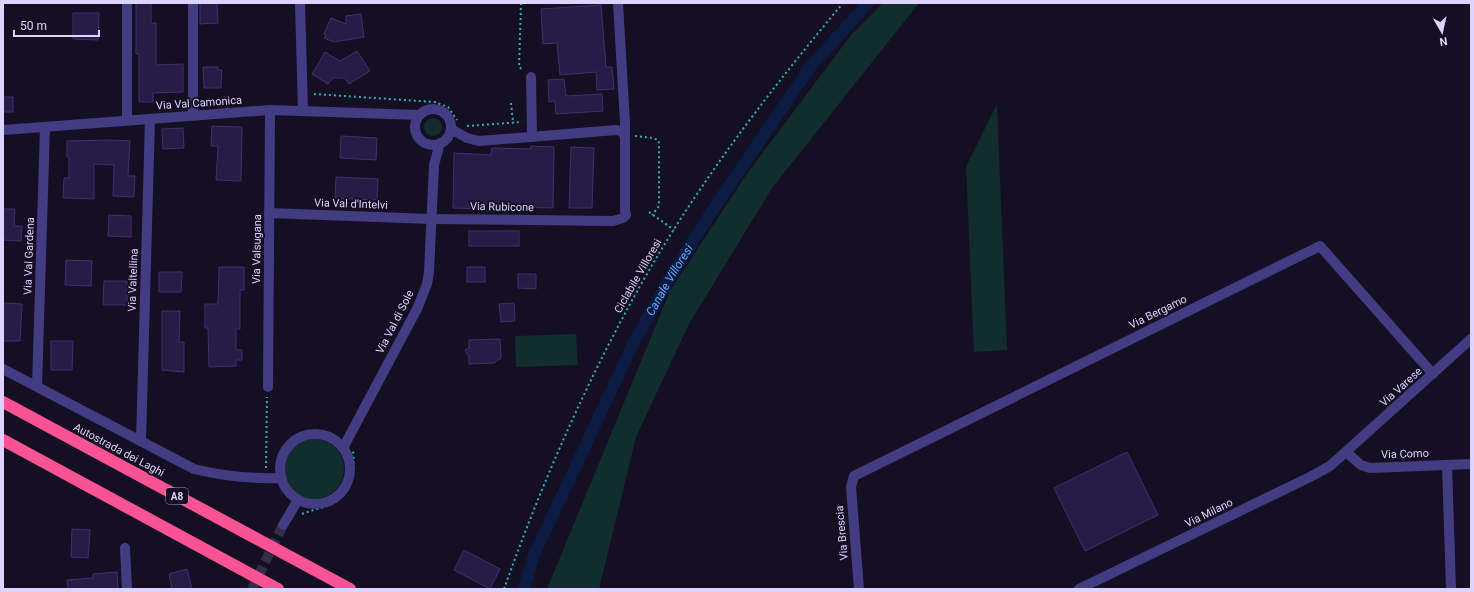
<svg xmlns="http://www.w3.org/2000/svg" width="1474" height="592" font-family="Roboto,sans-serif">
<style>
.green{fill:#122d2e}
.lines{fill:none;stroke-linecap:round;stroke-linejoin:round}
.canal{stroke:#0b1b41;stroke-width:12}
.building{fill:#271c45;stroke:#412f70}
.minor-tunnel{stroke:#332d45;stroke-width:10;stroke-dasharray:10 5;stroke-linecap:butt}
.path{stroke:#33b0b3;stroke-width:2;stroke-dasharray:2 3;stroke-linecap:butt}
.minor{stroke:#443c82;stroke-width:10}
.highway{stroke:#fa5395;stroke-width:12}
.labels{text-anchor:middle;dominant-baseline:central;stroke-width:4;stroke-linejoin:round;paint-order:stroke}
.shield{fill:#150f24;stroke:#a099bd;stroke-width:1}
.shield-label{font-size:10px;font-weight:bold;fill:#dcd4fe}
.street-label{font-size:11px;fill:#dcd4fe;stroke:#150f24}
.water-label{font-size:12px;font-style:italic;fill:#65a9fa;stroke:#150f24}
</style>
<rect width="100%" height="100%" fill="#150f24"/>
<g class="green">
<path d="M883,3H919L772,188L689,324L636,437L599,589H547L670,291L746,175L851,35Z"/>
<path d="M997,104L1007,350L974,352L966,167Z"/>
<circle cx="433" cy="127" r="9"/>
<path d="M576,334L578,365L516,367L515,336Z"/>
<circle cx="314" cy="469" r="30"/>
</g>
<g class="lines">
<path class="canal" id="s1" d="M524,589L534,555L634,342L671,276L712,211L811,66L868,3"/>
</g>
<g class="building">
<path d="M136,3H151V23H156V65L183,64V92L153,93V102H139V54H136Z"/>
<path d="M200,3H217L218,23L200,24Z"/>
<path d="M601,5L606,67H612L614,89L597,90L596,72L560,75L557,43L543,44L541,9Z"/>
<path d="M73,13H99L98,40L73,39Z"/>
<path d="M361,14L364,37L334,42L324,38L326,36L324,34L331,18L346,24V16Z"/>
<path d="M357,51L370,71L349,84L345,78H333L328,84L312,74L325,52L340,61Z"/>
<path d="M203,67H218V70H222L221,88H204Z"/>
<path d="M564,79L566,96L602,94L603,111L556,114L555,101L549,102L548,80Z"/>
<rect x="3" y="97" width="10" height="15"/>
<path d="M212,126L242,127L241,181L216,180L218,146H211Z"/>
<path d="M183,128L184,148L163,149L162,129Z"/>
<path d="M341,136L377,138L376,160L340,158Z"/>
<path d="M110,140L130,141L128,176H135L134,197L113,196L114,165L94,164V199L63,198L64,178H69V157H67V141Z"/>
<path d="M531,146L554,147L553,208L513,207V210L453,208L454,153L491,155L492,148L531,149Z"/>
<path d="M571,147L594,148L592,208H569Z"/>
<path d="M336,177L378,179L377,200L335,198Z"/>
<path d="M3,209H15L14,226H22L21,241L3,240Z"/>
<path d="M109,215L131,216V237L108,236Z"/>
<rect x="469" y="231" width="50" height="15"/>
<path d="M66,260L92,261L91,286L65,285Z"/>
<path d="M219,267H244V290H240V329H236V350H242V360H236V366L209,367L208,328H205V304H218Z"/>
<rect x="467" y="267" width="18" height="15"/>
<path d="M159,272H182L181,292H159Z"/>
<path d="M518,274H536V289L518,288Z"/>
<path d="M104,281H127V305H103Z"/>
<path d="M3,303L22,304L20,341H3Z"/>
<path d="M514,303L515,321L501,322L499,304Z"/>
<path d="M162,311H180L179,342H184V372L162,370Z"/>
<path d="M500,339L501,358L494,363L469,364V357L465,350L469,348V340Z"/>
<path d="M51,341H73L72,370H51Z"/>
<path d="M1127,452L1158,515L1085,551L1054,488Z"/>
<path d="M72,529L90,530L88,558L71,557Z"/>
<path d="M464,550L500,569L490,589L454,570Z"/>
<path d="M187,569L192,589H172L169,574Z"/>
<path d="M117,572L118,589H68L67,580L93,578V574Z"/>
</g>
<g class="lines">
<path class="minor-tunnel" d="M252,589L283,525"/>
<g class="path">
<path d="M521,3L519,67L523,70"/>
<path d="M314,94L435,102L448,107L457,120"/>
<path d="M511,103L513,122"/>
<path d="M467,126L522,122"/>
<path d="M635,136L653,138L658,140L659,143V206L652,215"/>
<path d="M649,212L674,230"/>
<path d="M266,468L267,397"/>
<path d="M302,514C312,510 322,508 332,504C353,493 355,472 353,450"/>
<path d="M504,589C540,488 583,389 635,295C693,190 766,95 843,3"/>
</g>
<g class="minor">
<path d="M127,3V120"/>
<path d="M193,3V115"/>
<path d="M300,3L303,111"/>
<path d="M618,3L625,123V135"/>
<path d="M531,77L532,137"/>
<circle cx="433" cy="127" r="18"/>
<path d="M3,130L270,110L420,115"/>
<path d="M269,213L431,219L613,221L623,218L626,215L625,211V141C625,135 624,131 616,130L479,141L467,138L451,129"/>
<path d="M3,369L194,469C223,476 251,479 281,478"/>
<path d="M37,386L45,127"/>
<path d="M268,387L270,110"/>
<circle cx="315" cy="469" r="35"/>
<path d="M141,441L150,119"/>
<path d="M343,448L417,309L427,284L429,272L434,165L440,143"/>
<path d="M1346,452L1361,465L1370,468L1471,464"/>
<path d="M1447,465L1451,589"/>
<path d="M283,525L298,500"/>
<path d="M125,548L127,589"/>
<path d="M859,589L851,487L854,476L1320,246L1433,374"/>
<path d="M1079,589L1310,477L1330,466L1471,339"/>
</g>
<g class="highway">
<path d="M3,402L350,589"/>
<path d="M3,440L278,589"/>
</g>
</g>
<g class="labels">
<rect class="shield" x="166" y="488" width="22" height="16" rx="3"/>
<g class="shield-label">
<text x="177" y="496">A8</text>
</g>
<g class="street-label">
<text transform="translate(199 103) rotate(-4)">Via Val Camonica</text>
<text transform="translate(351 204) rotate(2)">Via Val d'Intelvi</text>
<text transform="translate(502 207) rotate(1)">Via Rubicone</text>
<text transform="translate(257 249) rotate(-89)">Via Valsugana</text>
<text transform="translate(29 256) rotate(-88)">Via Val Gardena</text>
<text transform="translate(638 276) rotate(-60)">Ciclabile Villoresi</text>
<text transform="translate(133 280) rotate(-88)">Via Valtellina</text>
<text transform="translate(1158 312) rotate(-26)">Via Bergamo</text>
<text transform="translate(395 322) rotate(-63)">Via Val di Sole</text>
<text transform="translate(1401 387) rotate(-42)">Via Varese</text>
<text transform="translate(119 450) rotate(28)">Autostrada dei Laghi</text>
<text transform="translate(1405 454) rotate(-2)">Via Como</text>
<text transform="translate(1209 513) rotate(-26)">Via Milano</text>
<text transform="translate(842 533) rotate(-95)">Via Brescia</text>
</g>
<g class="water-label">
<text stroke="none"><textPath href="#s1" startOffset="342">Canale Villoresi</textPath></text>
</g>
</g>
<rect width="1474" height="592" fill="none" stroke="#dcd4fe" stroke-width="8"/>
<g transform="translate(1442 32) rotate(171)" stroke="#150f24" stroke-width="3" paint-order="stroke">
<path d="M0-3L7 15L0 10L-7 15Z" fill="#dcd4fe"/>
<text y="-6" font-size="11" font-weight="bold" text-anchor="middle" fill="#dcd4fe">N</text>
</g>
<path d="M14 30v6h85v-6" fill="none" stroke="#dcd4fe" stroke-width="2"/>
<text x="20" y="30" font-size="12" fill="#dcd4fe" stroke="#150f24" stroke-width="3" paint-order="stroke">50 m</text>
</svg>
